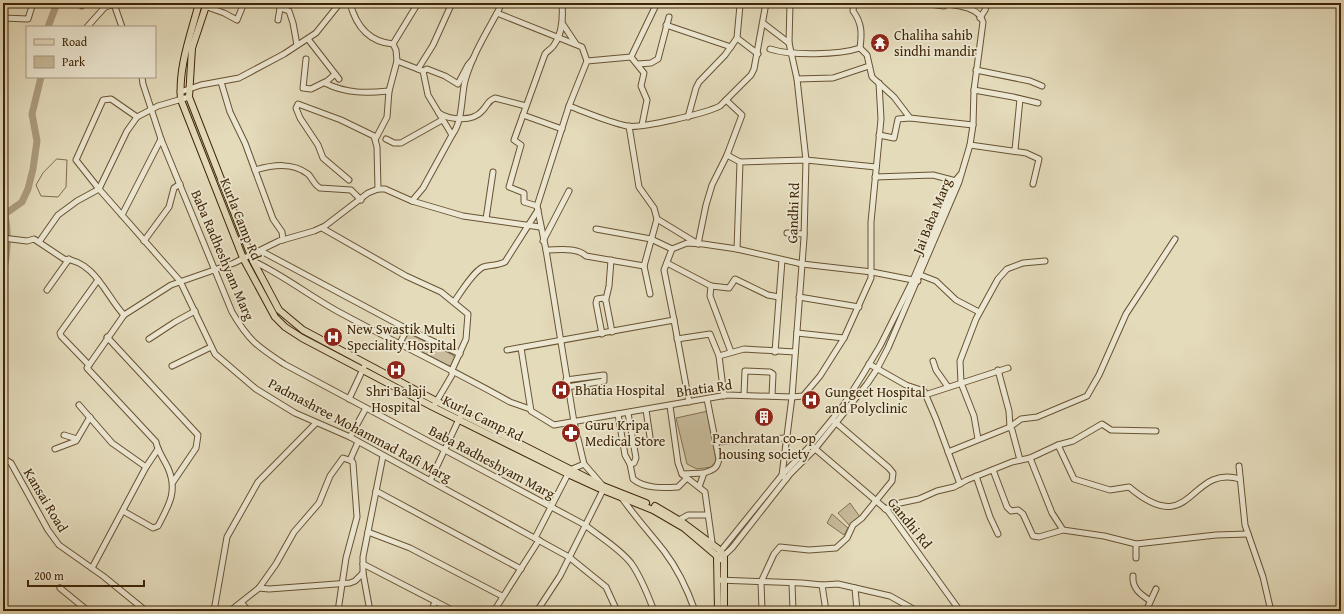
<svg xmlns="http://www.w3.org/2000/svg" width="1344" height="614" font-family="'Gentium Book Plus',serif">
<style>
.green{fill:#c8bc9c;stroke:#847050}
.lines{fill:none;stroke-linecap:round;stroke-linejoin:round}
.stream{stroke:#806d4d;stroke-width:1}
.river{stroke:#ac9d7d;stroke-width:7}
.minor-casing{stroke:#685232;stroke-width:7}
.major-casing{stroke:#3f2505;stroke-width:8}
.minor{stroke:#ede8d3;stroke-width:5}
.major{stroke:#e4dbbb;stroke-width:6}
.labels{text-anchor:middle;dominant-baseline:central;stroke-width:3.5;stroke-linejoin:round;paint-order:stroke}
.poi-label{font-size:14px;fill:#3f2505;stroke:#ede8d3;text-anchor:start}
.street-label{font-size:14px;fill:#3f2505;stroke:#ede8d3}
</style>
<rect width="100%" height="100%" fill="#e4dbbb"/>
<filter id="stains"><feTurbulence type="fractalNoise" baseFrequency=".005" numOctaves="4"/><feColorMatrix values="0 0 0 0 .2 0 0 0 0 .09 0 0 0 0 .02 0 0 0 .5 -.17"/></filter>
<radialGradient id="worn" r=".72"><stop offset=".6" stop-color="#630" stop-opacity="0"/><stop offset="1" stop-color="#630" stop-opacity=".3"/></radialGradient>
<g class="green">
<path d="M410,334L453,355L455,358L452,365L449,366L408,345L404,341L405,338Z"/>
<path d="M708,411L716,461L711,467L697,469L687,464L676,418Z"/>
<path d="M850,503L860,517L850,526L838,513Z"/>
<path d="M832,514L848,528L844,535L827,523Z"/>
</g>
<g class="lines">
<path class="stream" d="M57,159L67,160L66,187L58,197L41,196L36,185L43,173Z"/>
<g class="river">
<path d="M48,27L57,3"/>
<path d="M3,273C8,253 9,235 5,214L22,202L28,189L33,169L37,141L32,114L41,77"/>
</g>
<g class="minor-casing">
<g id="minor">
<path d="M350,3C356,26 369,42 393,44L396,50L397,61L423,71"/>
<path d="M854,3L853,11C862,23 862,33 860,48"/>
<path d="M922,3L944,6"/>
<path d="M114,4L122,27"/>
<path d="M199,4L224,13L237,20L244,3"/>
<path d="M740,5L737,38L758,54"/>
<path d="M82,6L83,3"/>
<path d="M280,8L289,11L293,23L297,45"/>
<path d="M497,13L502,3"/>
<path d="M3,18L28,19L33,3"/>
<path d="M980,18L985,10L987,3"/>
<path d="M278,20L281,3"/>
<path d="M562,23L576,44"/>
<path d="M763,23L789,43"/>
<path d="M666,25L731,47"/>
<path d="M87,27L105,7L119,3"/>
<path d="M308,39L339,79"/>
<path d="M393,44L418,3"/>
<path d="M860,48L867,55L872,77L894,97L910,118L973,125"/>
<path d="M770,49C792,56 839,55 860,48"/>
<path d="M631,57L644,73L641,86L647,100L642,125"/>
<path d="M306,59L303,88L311,89L325,82"/>
<path d="M638,64L651,63L658,59L669,17"/>
<path d="M418,69L433,45L452,3"/>
<path d="M976,70L1030,81L1042,86"/>
<path d="M335,74L325,83C347,94 366,93 389,91"/>
<path d="M142,77L143,84L161,139L232,312C249,341 257,346 284,364L585,525C600,537 619,548 631,563C641,577 648,595 654,611"/>
<path d="M797,79L833,78L869,66"/>
<path d="M221,82L230,112L245,143L273,219L282,232L283,240"/>
<path d="M974,90L1013,97L1038,103"/>
<path d="M180,92L201,85L239,78L284,54L316,33L340,3"/>
<path d="M569,106C588,113 608,122 627,126C640,129 707,113 720,106L751,75L754,69L766,3"/>
<path d="M439,113C449,120 473,122 482,111C488,105 487,101 495,98L526,106"/>
<path d="M523,115L562,129"/>
<path d="M137,117L111,99L103,100L76,160L99,189L180,281L215,354L256,389L295,413L350,437L569,557L606,587L617,611"/>
<path d="M688,117L696,88L699,82L725,55L737,38"/>
<path d="M629,126L639,187L654,208L657,219L644,266L650,294"/>
<path d="M452,135C463,121 461,98 465,81C472,56 485,35 497,13L582,47L587,61"/>
<path d="M879,135L894,138L898,119L910,118"/>
<path d="M376,138L387,117L389,91L397,61"/>
<path d="M386,139L394,143H401L442,120"/>
<path d="M970,145L1026,153L1039,159L1033,184"/>
<path d="M1015,150L1020,99"/>
<path d="M727,155L740,162L806,160L876,167"/>
<path d="M255,170C273,165 292,162 308,174C313,179 314,185 320,188L351,190L361,200"/>
<path d="M875,177L933,175L956,181"/>
<path d="M349,180L323,158L318,145L300,118L296,108L298,104L341,120L374,136L377,147L378,189"/>
<path d="M412,201L463,216L540,227"/>
<path d="M537,206L524,202V193L509,187L521,145L514,140L545,54C548,50 552,49 554,45C563,33 563,17 562,3"/>
<path d="M122,215L161,139"/>
<path d="M486,219L493,172"/>
<path d="M657,219L698,244L706,205L712,185L727,155L742,115L726,100"/>
<path d="M322,228L406,276L441,292L468,314L466,339L452,370V375L435,404"/>
<path d="M596,229L651,239L672,249"/>
<path d="M787,233L804,234"/>
<path d="M3,238L27,241L34,239L64,259C95,261 106,296 124,315"/>
<path d="M144,241L169,207L174,188L180,184"/>
<path d="M543,241L569,191"/>
<path d="M39,242L58,215L77,201L99,189L127,131L137,117L158,106L189,97"/>
<path d="M737,249L740,162"/>
<path d="M546,250C559,250 577,247 586,256L644,266"/>
<path d="M261,251L407,329L460,354"/>
<path d="M253,261C283,275 308,295 337,311C394,342 453,370 510,402L530,409"/>
<path d="M667,263L711,286L729,288L735,279L768,295L779,297"/>
<path d="M918,274L936,281L956,300L979,312"/>
<path d="M711,286L710,296L731,352"/>
<path d="M47,290L69,259"/>
<path d="M799,297L859,307"/>
<path d="M606,299L609,286L611,260"/>
<path d="M454,302C461,292 473,272 483,267C489,265 496,266 505,262L538,210"/>
<path d="M674,320L689,402"/>
<path d="M797,333L844,338"/>
<path d="M602,334L596,303L597,299L603,298L606,301L612,332"/>
<path d="M107,337L198,435L196,448L173,482"/>
<path d="M149,339L175,322L195,311"/>
<path d="M677,339L710,334L719,356L744,349L795,352"/>
<path d="M400,343L407,329"/>
<path d="M521,348L531,411L554,425L727,395L792,397L803,396L820,376L844,338L871,278V222L881,119L879,83"/>
<path d="M507,350L674,320L664,270L672,249L687,243L703,244L737,249L802,264L872,272L918,281"/>
<path d="M775,352L782,260"/>
<path d="M719,356L724,396"/>
<path d="M933,361L936,370L948,387"/>
<path d="M869,364L906,385L924,391L936,419L960,484"/>
<path d="M89,365L61,336L60,333L98,280"/>
<path d="M172,366L211,347"/>
<path d="M998,370L1009,411L1010,427L1012,430L1020,460"/>
<path d="M566,380L604,375V381L567,387"/>
<path d="M744,395L745,371L770,372L773,374L772,396"/>
<path d="M925,395L1008,368"/>
<path d="M349,399L364,367"/>
<path d="M79,405L112,443L146,467"/>
<path d="M670,406L678,463L682,474L705,492L712,542L709,546"/>
<path d="M646,410L650,437"/>
<path d="M628,413L636,458L634,463L630,464"/>
<path d="M618,414L625,455L630,464L633,479C645,489 664,488 678,487L686,479"/>
<path d="M64,435L77,439"/>
<path d="M350,437L366,408"/>
<path d="M978,439L974,416L961,383L960,361L976,319L998,279L1007,269L1023,263L1045,261"/>
<path d="M716,442L786,438"/>
<path d="M1058,445L1074,479L1110,490L1129,487C1193,541 1188,464 1240,479"/>
<path d="M813,447L888,511L960,611"/>
<path d="M55,449L76,441L90,417"/>
<path d="M948,452L1010,427L1021,419L1037,417L1087,396L1099,375L1126,314L1175,239"/>
<path d="M3,458L11,463L48,530L59,545L103,576L146,611"/>
<path d="M1030,458L1052,513L1063,530L1104,536L1136,544L1216,535L1248,534"/>
<path d="M350,460L358,442"/>
<path d="M1239,466L1245,525L1263,577L1270,607L1274,611"/>
<path d="M993,470L1007,507L1011,511L1018,510L1023,514L1033,536L1039,537L1063,530"/>
<path d="M682,474L704,473"/>
<path d="M976,476L990,517L998,534"/>
<path d="M786,479L782,475L792,397L804,238L806,160L797,79L789,43L790,3"/>
<path d="M430,481L460,417"/>
<path d="M699,487L704,473C713,470 717,469 719,459L707,399"/>
<path d="M376,491L521,569"/>
<path d="M622,498C635,517 650,533 664,551C677,568 688,591 695,611"/>
<path d="M885,509L900,503L919,499L937,491L954,487L967,480L1012,462L1030,458L1058,445L1073,441L1102,424L1111,430L1156,431"/>
<path d="M123,511L153,528L158,526C169,505 178,491 168,468C164,459 158,452 156,442L87,368L124,315L171,285L234,263L279,241L314,231L325,226L368,193L378,189H385L412,201L423,188L452,135L428,95L423,71L427,69L445,76L458,84L468,65L473,59"/>
<path d="M679,520L688,515H708"/>
<path d="M368,532L410,548L502,596"/>
<path d="M535,538L570,470L584,464"/>
<path d="M1136,544V558"/>
<path d="M719,553L782,475L811,445L843,406L862,376L880,346L913,280L955,181L960,175"/>
<path d="M717,562L732,548L790,474L815,449L867,384L877,369L888,348L959,182L970,145L973,125L974,90L983,22C979,6 954,5 940,3"/>
<path d="M363,564L454,611"/>
<path d="M92,568L146,467L158,449"/>
<path d="M1133,576C1132,588 1140,594 1149,600"/>
<path d="M718,580L802,583L822,585L838,584L890,596L917,611"/>
<path d="M792,583L793,611"/>
<path d="M822,585L826,611"/>
<path d="M60,588L88,611"/>
<path d="M259,588L269,589L350,583L355,581L363,573"/>
<path d="M855,588L857,611"/>
<path d="M242,603L248,611"/>
<path d="M1340,610V611"/>
<path d="M214,611L227,537L258,482L316,423"/>
<path d="M230,611L259,588L276,564L294,532L319,503L330,476L343,458L352,461L353,463L357,517L346,558L338,611"/>
<path d="M370,611L363,573V557L383,456"/>
<path d="M432,611L435,601"/>
<path d="M494,611L539,540"/>
<path d="M537,611L560,576L603,490V486L584,464L574,422L546,250L537,206L569,106L587,61L631,57L657,3"/>
<path d="M762,611L761,582L774,554L780,547L809,550L836,548L847,538L853,525L862,518L892,481L893,473L889,468L834,421"/>
<path d="M1146,611L1156,589"/>
</g>
</g>
<g class="major-casing">
<g id="major">
<path d="M199,3C191,34 178,67 181,100L243,258L275,317L285,327L302,338L433,407L568,474L603,490L653,510L684,528L717,556L718,611"/>
<path d="M207,3L192,48L189,97L253,261L279,310L303,330L436,401L603,486L646,503"/>
<path d="M655,506L682,522L721,551L724,557V611"/>
</g>
</g>
<use href="#minor" class="minor"/>
<use href="#major" class="major"/>
</g>
<defs>
<g id="temple-disc" transform="scale(1)"><circle r="9.5" fill="#8f2418" stroke="#ede8d3"/><path d="M0-6L5-2H3V0L6.5 2.5H4V6H1.5V3h-3V6H-4V2.5H-6.5L-3 0V-2H-5Z" fill="#fff"/></g>
<g id="hospital-disc" transform="scale(1)"><circle r="9.5" fill="#8f2418" stroke="#ede8d3"/><path d="M-5-5h3v3.5h4V-5h3V5h-3V1.5h-4V5h-3Z" fill="#fff"/></g>
<g id="building-disc" transform="scale(1)"><circle r="9.5" fill="#8f2418" stroke="#ede8d3"/><path d="M-4-6H4V6H1V3H-1V6H-4ZM-2.5-4.3h1.7v1.8h-1.7ZM.8-4.3h1.7v1.8H.8ZM-2.5-1h1.7V.8h-1.7ZM.8-1h1.7V.8H.8Z" fill="#fff"/></g>
<g id="pharmacy-disc" transform="scale(1)"><circle r="9.5" fill="#8f2418" stroke="#ede8d3"/><path d="M-2-6h4v4h4v4h-4v4h-4v-4h-4v-4h4Z" fill="#fff"/></g>
</defs>
<g fill-rule="evenodd">
<use href="#temple-disc" x="880" y="43"/>
<use href="#hospital-disc" x="333" y="337"/>
<use href="#hospital-disc" x="396" y="370"/>
<use href="#hospital-disc" x="561" y="390"/>
<use href="#hospital-disc" x="811" y="400"/>
<use href="#building-disc" x="764" y="417"/>
<use href="#pharmacy-disc" x="571" y="433"/>
</g>
<g class="labels">
<g class="poi-label">
<text x="894" y="35">Chaliha sahib<tspan x="894" dy="16">sindhi mandir</tspan></text>
<text x="347" y="329">New Swastik Multi<tspan x="347" dy="16">Speciality Hospital</tspan></text>
<text x="575" y="390">Bhatia Hospital</text>
<text x="396" y="391" text-anchor="middle">Shri Balaji<tspan x="396" dy="16">Hospital</tspan></text>
<text x="825" y="392">Gungeet Hospital<tspan x="825" dy="16">and Polyclinic</tspan></text>
<text x="585" y="425">Guru Kripa<tspan x="585" dy="16">Medical Store</tspan></text>
<text x="764" y="438" text-anchor="middle">Panchratan co-op<tspan x="764" dy="16">housing society</tspan></text>
</g>
<g class="street-label">
<text transform="translate(793 213) rotate(-88)">Gandhi Rd</text>
<text transform="translate(932 216) rotate(-68)">Jai Baba Marg</text>
<text transform="translate(241 219) rotate(68)">Kurla Camp Rd</text>
<text transform="translate(223 255) rotate(67)">Baba Radheshyam Marg</text>
<text transform="translate(704 388) rotate(-8)">Bhatia Rd</text>
<text transform="translate(483 418) rotate(26)">Kurla Camp Rd</text>
<text transform="translate(360 430) rotate(28)">Padmashree Mohammad Rafi Marg</text>
<text transform="translate(492 462) rotate(28)">Baba Radheshyam Marg</text>
<text transform="translate(46 500) rotate(59)">Kansai Road</text>
<text transform="translate(910 523) rotate(51)">Gandhi Rd</text>
</g>
</g>
<rect width="1344" height="614" fill="none" stroke="#e4dbbb" stroke-width="16"/>
<rect x="4" y="4" width="1336" height="606" fill="none" stroke="#3f2505" stroke-width="2"/>
<rect x="8" y="8" width="1328" height="598" fill="none" stroke="#3f2505"/>
<rect x="26" y="26" width="130" height="52" fill="#ede8d3" stroke="#a79a81"/>
<rect x="34" y="39" width="20" height="6" fill="#e4dbbb" stroke="#a79a81"/>
<text x="62" y="46" font-size="12" fill="#3f2505">Road</text>
<rect x="34" y="56" width="20" height="12" fill="#c8bc9c" stroke="#a79a81"/>
<text x="62" y="66" font-size="12" fill="#3f2505">Park</text>
<path d="M28 580v6h116v-6" fill="none" stroke="#3f2505" stroke-width="2"/>
<text x="34" y="580" font-size="12" fill="#3f2505" stroke="#ede8d3" stroke-width="3" paint-order="stroke">200 m</text>
<rect width="100%" height="100%" filter="url(#stains)"/>
<rect width="100%" height="100%" fill="url(#worn)"/>
</svg>
